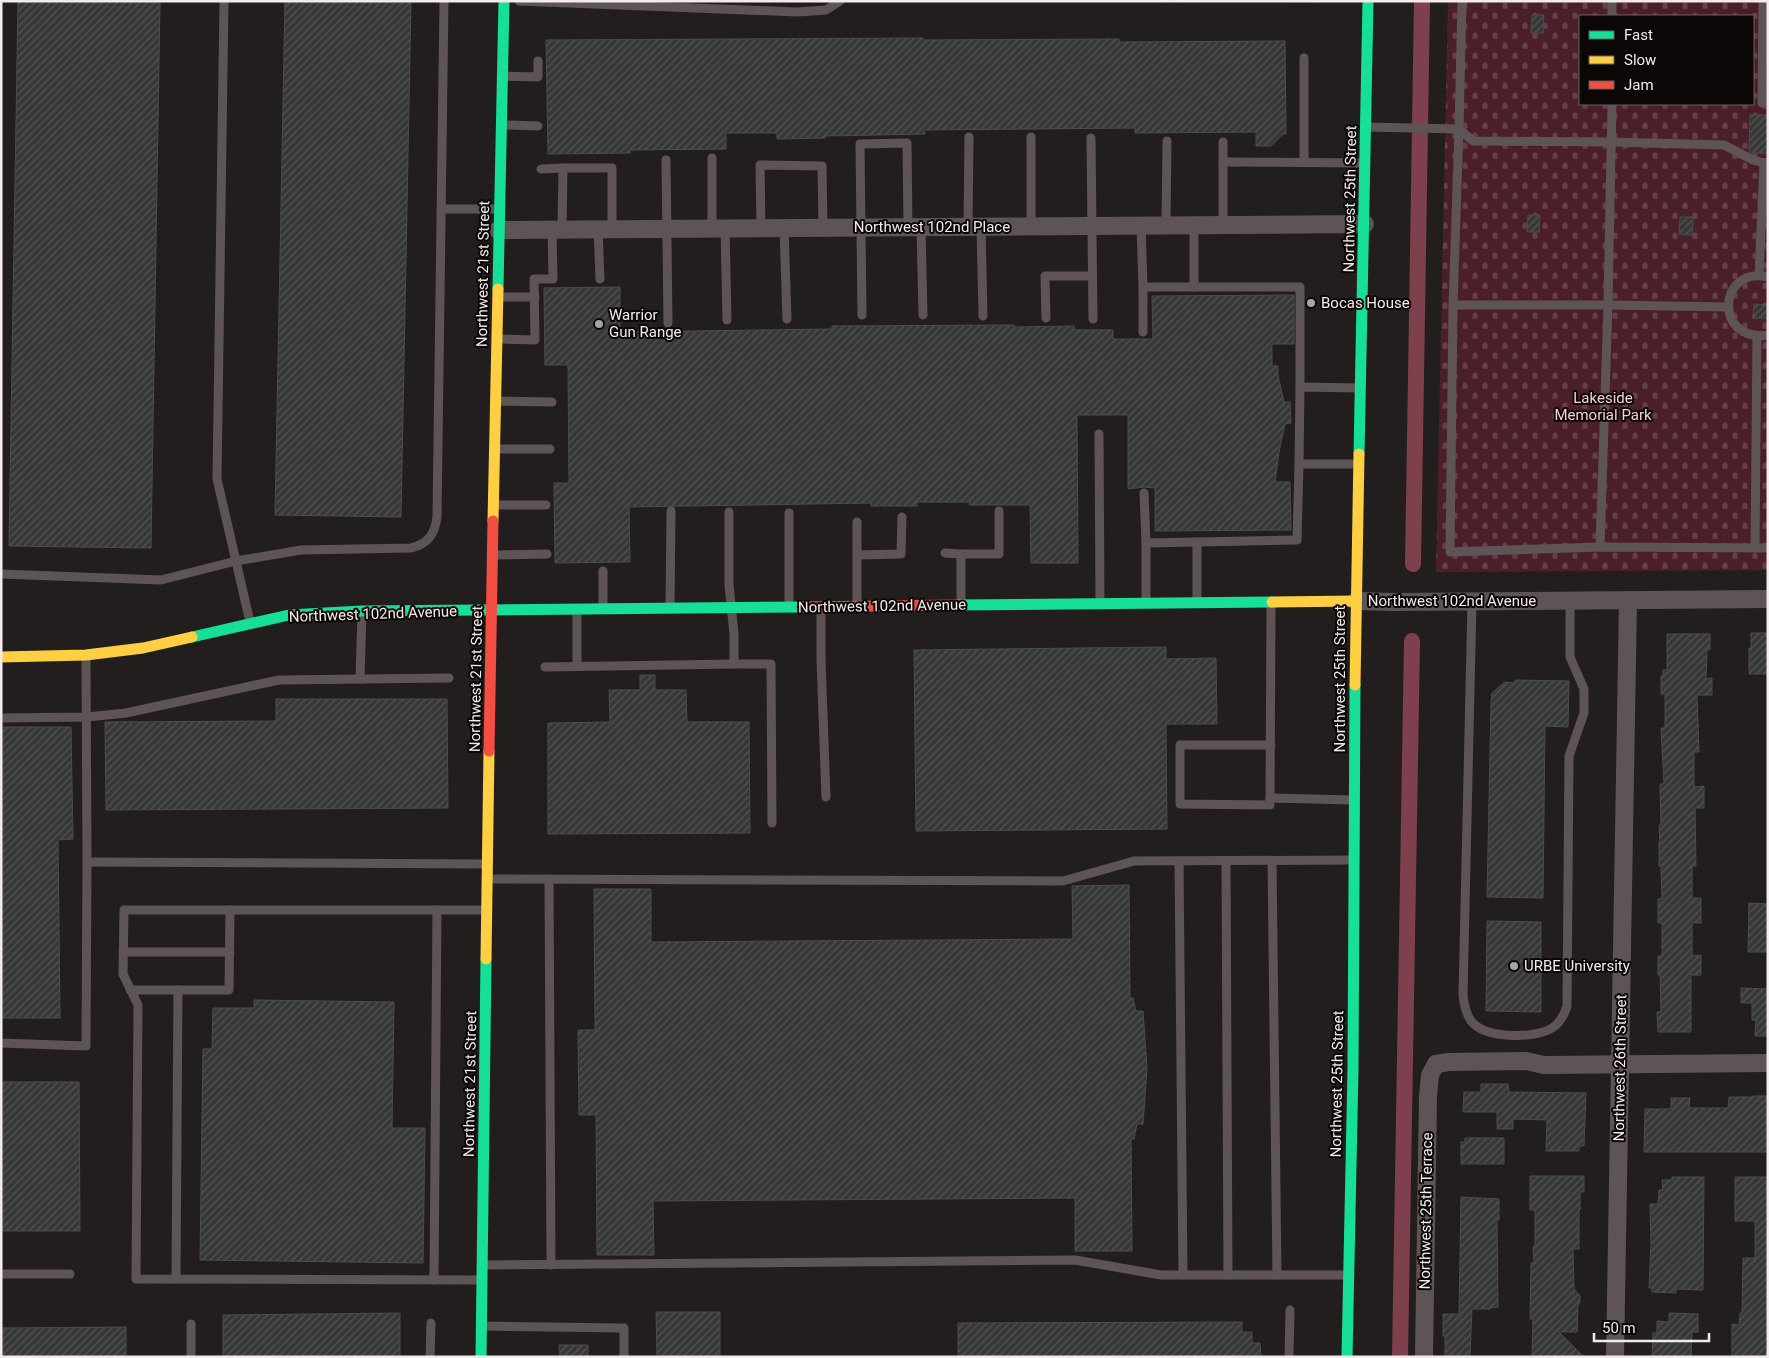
<svg xmlns="http://www.w3.org/2000/svg" width="1769" height="1358" font-family="Roboto,sans-serif">
<style>
.built{fill:#312124}
.cemetery{fill:url(#cemetery-stones);fill-rule:evenodd}
.lines{fill:none;stroke-linecap:round;stroke-linejoin:round}
.canal{stroke:#7f404d;stroke-width:16}
.building{fill:url(#building-hatch);stroke:#4d4c4c}
.lane{stroke:#5e5456;stroke-width:9}
.street{stroke:#5e5456;stroke-width:18}
.fast{stroke:#16e098;stroke-width:11}
.slow{stroke:#ffcf43;stroke-width:11}
.jam{stroke:#f24e42;stroke-width:11}
.poi-dot{fill:#aaa3a3;stroke:#0b0707;stroke-width:2}
.labels{text-anchor:middle;dominant-baseline:central;stroke-width:4;stroke-linejoin:round;paint-order:stroke}
.street-label{font-size:15px;fill:#f2eaeb;stroke:#0b0707}
.poi-label{font-size:15px;fill:#f2eaeb;stroke:#0b0707;text-anchor:start}
.park-label{font-size:15px;fill:#f9cdd4;stroke:#0b0707}
</style>
<defs>
<pattern id="cemetery-stones" width="16" height="16" patternUnits="userSpaceOnUse" patternTransform="scale(1.25)"><rect width="16" height="16" fill="#4a1f29"/><path d="M2 7V4a2 2 0 0 1 4 0v3zM10 15v-3a2 2 0 0 1 4 0v3z" fill="#654048"/></pattern>
<pattern id="building-hatch" width="6" height="6" patternUnits="userSpaceOnUse" patternTransform="scale(1.25)"><rect width="6" height="6" fill="#363737"/><path d="M-1 1l2-2M0 6l6-6M5 7l2-2" fill="none" stroke="#545454"/></pattern>
</defs>
<rect width="100%" height="100%" fill="#231e1e"/>
<path class="built" d="M1013,1H1316V3Z"/>
<path class="cemetery" d="M1448,1H1768V570L1436,572ZM1580,16H1753V104H1580Z"/>
<g class="lines">
<g class="canal">
<path d="M1413,564L1422,1"/>
<path d="M1400,1357L1412,641"/>
</g>
</g>
<g class="building">
<path d="M18,1H160L151,548L9,546Z"/>
<path d="M285,1H411L401,517L275,515Z"/>
<path d="M1532,15H1544L1543,33H1531Z"/>
<path d="M923,38V40L1119,39V42L1285,41L1286,134H1283L1271,146H1256V132L1135,133V128L924,130L925,134L825,136V138L777,139V133H726V149L630,150V153L548,154L546,40Z"/>
<path d="M1750,115H1768V153H1752L1749,151Z"/>
<path d="M1528,215H1540L1539,232H1527Z"/>
<path d="M1680,217H1693L1692,235L1679,234Z"/>
<path d="M620,287V332L832,329V326L1014,325L1015,327L1074,326V330H1113V339H1153L1152,296L1294,295V344H1272V366H1278V375L1284,402H1290L1291,423L1285,424L1279,452L1275,482H1290L1291,530L1155,531V488L1144,487L1128,489V415H1077L1078,563H1031L1030,505H969L970,502H917V506H871V503L629,507L630,562L555,563L554,483H569L568,365H545L544,288Z"/>
<path d="M1754,304L1767,305V318H1753Z"/>
<path d="M1751,633H1768V674H1749V648H1751Z"/>
<path d="M1667,634H1710V650H1707L1706,679L1712,678V695H1697L1699,752H1694V787L1704,786V808H1695L1696,866H1692V898H1701V923H1692V956L1701,955V975H1691V1032H1658L1657,1012H1661L1660,975H1658V956H1662V923H1658V899H1662L1661,866H1659V842H1660L1659,825H1661L1660,784H1664L1661,728H1665V694H1661V676H1663V670H1667Z"/>
<path d="M1166,647V659L1216,658L1217,724H1166L1167,829L916,831L914,650Z"/>
<path d="M640,675H655V690H686L687,722H749L750,833L548,834V723L610,722L609,690H640Z"/>
<path d="M1515,680L1569,681L1568,727L1545,726L1543,898L1487,897L1491,703L1492,693L1505,682L1515,683Z"/>
<path d="M276,699H447L448,808L106,810L105,722L276,721Z"/>
<path d="M1,727H71L73,839L58,840L60,1018H1Z"/>
<path d="M1129,885L1130,998H1133L1136,1011H1143L1147,1068L1143,1124H1137L1134,1139H1131L1132,1251H1075V1198L653,1201L654,1255H597L596,1115H579L578,1030H595L594,889H651V942L1073,939L1072,886Z"/>
<path d="M1749,903L1768,904V952H1748Z"/>
<path d="M1487,921L1541,922V1012L1486,1011Z"/>
<path d="M1741,988L1768,989V1036H1755L1756,1020H1752V1003H1741Z"/>
<path d="M254,1000L394,1002L392,1128H425L423,1263L200,1260L203,1049H212L213,1008H254Z"/>
<path d="M1,1082H79L80,1231H1Z"/>
<path d="M1481,1084H1508L1509,1092L1586,1093L1584,1146H1579V1151H1546L1547,1120L1513,1119V1129H1497V1112H1463L1464,1092H1481Z"/>
<path d="M1753,1096H1768V1152H1644L1645,1109H1671V1098H1690L1689,1108H1728L1729,1097H1753Z"/>
<path d="M1465,1138H1504V1164H1461V1142H1465Z"/>
<path d="M1530,1176H1584V1192H1580V1210H1579V1249H1573L1574,1289L1580,1296V1302L1578,1305L1577,1332H1559L1584,1357H1532L1533,1319H1530L1531,1263H1534L1533,1247L1535,1245V1210H1530Z"/>
<path d="M1672,1177H1704L1703,1290L1676,1289V1293L1652,1292V1288H1649L1651,1243L1650,1204H1658L1659,1190H1663L1662,1180H1672Z"/>
<path d="M1735,1177H1768V1357H1732V1324L1739,1325L1740,1313H1742L1743,1258H1755V1221H1735Z"/>
<path d="M1461,1197L1499,1199V1220H1497L1498,1307L1490,1308V1309H1472L1470,1357H1445V1336H1443V1314H1459Z"/>
<path d="M656,1312H720V1357H657Z"/>
<path d="M400,1313V1357H223V1315Z"/>
<path d="M1669,1313L1698,1314V1332H1692L1691,1357H1652L1653,1333H1657V1321L1669,1322Z"/>
<path d="M1242,1322V1332H1252V1343H1260L1261,1357H958V1323Z"/>
<path d="M126,1327V1357H1V1328Z"/>
<path d="M559,1345H588V1357H560Z"/>
</g>
<g class="lines">
<g class="lane">
<path d="M224,1L217,479L250,622"/>
<path d="M519,1L797,12L826,10L840,1"/>
<path d="M1462,1L1459,129L1453,305L1450,552L1600,547L1768,548"/>
<path d="M1612,1V16"/>
<path d="M502,76L538,77V61"/>
<path d="M1762,103L1763,1"/>
<path d="M504,125L538,126"/>
<path d="M1367,127L1459,129L1473,141L1612,142L1724,145L1753,160L1764,163L1768,162"/>
<path d="M1091,138L1093,319"/>
<path d="M1223,142V225"/>
<path d="M712,158V228"/>
<path d="M666,160L668,323"/>
<path d="M1223,162L1366,163"/>
<path d="M1304,162V58"/>
<path d="M563,168H612V229"/>
<path d="M541,169L563,168L562,229"/>
<path d="M441,209H499"/>
<path d="M1166,225L1167,141"/>
<path d="M1031,226V137"/>
<path d="M1141,226L1143,287"/>
<path d="M921,227L923,315"/>
<path d="M968,227L969,137"/>
<path d="M981,227L983,316"/>
<path d="M725,228L727,320"/>
<path d="M761,228L760,165L822,166L823,228"/>
<path d="M784,228L787,319"/>
<path d="M598,229L600,279"/>
<path d="M1759,275L1764,163"/>
<path d="M1768,277C1718,265 1713,343 1768,335"/>
<path d="M1194,287V226"/>
<path d="M500,297H535"/>
<path d="M1453,305H1608L1728,307"/>
<path d="M862,315L860,144L907,143L908,227"/>
<path d="M1046,318L1045,276H1092"/>
<path d="M1143,332V287H1300V387"/>
<path d="M497,339L535,340L534,279H553L552,229"/>
<path d="M496,401L552,402"/>
<path d="M1099,434L1100,603"/>
<path d="M495,449H550"/>
<path d="M1299,464L1300,387L1361,388"/>
<path d="M1144,493L1146,543L1297,540L1299,464H1359"/>
<path d="M494,505H546"/>
<path d="M729,512V585L734,634V664H771L772,823"/>
<path d="M857,522V606"/>
<path d="M1197,542V602"/>
<path d="M1146,543V603"/>
<path d="M1600,547L1608,305L1612,104"/>
<path d="M1755,548L1757,336"/>
<path d="M945,553L961,554"/>
<path d="M494,555L547,554"/>
<path d="M857,555L901,554L902,517"/>
<path d="M1,574L161,580L236,561L301,550L411,548C428,544 435,534 437,517L444,1"/>
<path d="M1472,602L1463,995C1464,1004 1466,1014 1471,1021C1485,1039 1534,1039 1552,1028C1560,1023 1564,1016 1567,1006L1569,756L1584,713V689L1570,657V601"/>
<path d="M961,605V554H999V511"/>
<path d="M789,607V513"/>
<path d="M670,608L671,511"/>
<path d="M821,608V660L826,797"/>
<path d="M603,609V571"/>
<path d="M577,610V666"/>
<path d="M545,667L734,664"/>
<path d="M360,679L362,611"/>
<path d="M1,718L87,717L126,713L279,680L449,678"/>
<path d="M1271,745H1180V804L1270,805L1271,602"/>
<path d="M1270,798L1353,800"/>
<path d="M1272,861L1277,1275"/>
<path d="M87,862L488,864"/>
<path d="M1179,862L1183,1275"/>
<path d="M1226,862L1228,1275"/>
<path d="M488,879L1063,881L1134,861L1354,860"/>
<path d="M549,879L551,1265"/>
<path d="M123,952H230"/>
<path d="M130,990H178L176,1279"/>
<path d="M178,990H229L230,910"/>
<path d="M1,1043L86,1046L87,862L86,656"/>
<path d="M483,1265L1075,1260L1161,1275H1348"/>
<path d="M1,1274H70"/>
<path d="M434,1280L437,910"/>
<path d="M482,1280L136,1279L138,1005L123,974L124,910H485"/>
<path d="M481,1326L624,1328V1357"/>
<path d="M191,1357V1324"/>
<path d="M430,1357L431,1323"/>
<path d="M1289,1357L1290,1310"/>
</g>
<g class="street">
<path d="M498,230L1365,224"/>
<path d="M1356,601L1393,602L1768,599"/>
<path d="M1424,1357L1428,1096L1430,1075L1436,1064L1448,1062L1526,1061L1544,1065L1768,1063"/>
<path d="M1615,1357L1628,600"/>
</g>
<g class="fast">
<path d="M498,289L504,1"/>
<path d="M1359,454L1368,1"/>
<path d="M957,605L1272,602"/>
<path d="M192,637L289,615L362,611L802,607"/>
<path d="M481,1357L486,959"/>
<path d="M1347,1357L1353,1070L1355,685"/>
</g>
<g class="slow">
<path d="M493,521L498,289"/>
<path d="M1272,602L1356,601"/>
<path d="M1,657L86,655L143,648L192,637"/>
<path d="M1355,685L1359,454"/>
<path d="M486,959L489,751"/>
</g>
<g class="jam">
<path d="M802,607L957,605"/>
<path d="M489,751L493,521"/>
</g>
</g>
<g class="poi-dot">
<circle cx="1311" cy="303" r="5"/>
<circle cx="599" cy="324" r="5"/>
<circle cx="1514" cy="966" r="5"/>
</g>
<g class="labels">
<g class="street-label">
<text transform="translate(1350 199) rotate(-89)">Northwest 25th Street</text>
<text x="932" y="227">Northwest 102nd Place</text>
<text transform="translate(483 274) rotate(-89)">Northwest 21st Street</text>
<text x="1452" y="601">Northwest 102nd Avenue</text>
<text transform="translate(882 606) rotate(-1)">Northwest 102nd Avenue</text>
<text transform="translate(373 614) rotate(-2)">Northwest 102nd Avenue</text>
<text transform="translate(476 679) rotate(-89)">Northwest 21st Street</text>
<text transform="translate(1340 679) rotate(-90)">Northwest 25th Street</text>
<text transform="translate(1620 1068) rotate(-89)">Northwest 26th Street</text>
<text transform="translate(470 1084) rotate(-89)">Northwest 21st Street</text>
<text transform="translate(1337 1084) rotate(-89)">Northwest 25th Street</text>
<text transform="translate(1426 1211) rotate(-89)">Northwest 25th Terrace</text>
</g>
<g class="poi-label">
<text x="1321" y="303">Bocas House</text>
<text x="609" y="315">Warrior<tspan x="609" dy="17">Gun Range</tspan></text>
<text x="1524" y="966">URBE University</text>
</g>
<g class="park-label">
<text x="1603" y="398">Lakeside<tspan x="1603" dy="17">Memorial Park</tspan></text>
</g>
</g>
<rect width="1769" height="1358" fill="none" stroke="#f2eaeb" stroke-width="5"/>
<rect x="1579" y="15" width="175" height="90" fill="#0b0707" stroke="#676262"/>
<rect x="1589" y="31" width="25" height="8" fill="#16e098" stroke="#676262"/>
<text x="1624" y="40" font-size="15" fill="#f2eaeb">Fast</text>
<rect x="1589" y="56" width="25" height="8" fill="#ffcf43" stroke="#676262"/>
<text x="1624" y="65" font-size="15" fill="#f2eaeb">Slow</text>
<rect x="1589" y="81" width="25" height="8" fill="#f24e42" stroke="#676262"/>
<text x="1624" y="90" font-size="15" fill="#f2eaeb">Jam</text>
<path d="M1594 1333v8h115v-8" fill="none" stroke="#f2eaeb" stroke-width="2.5"/>
<text x="1602" y="1333" font-size="15" fill="#f2eaeb" stroke="#0b0707" stroke-width="4" paint-order="stroke">50 m</text>
</svg>
